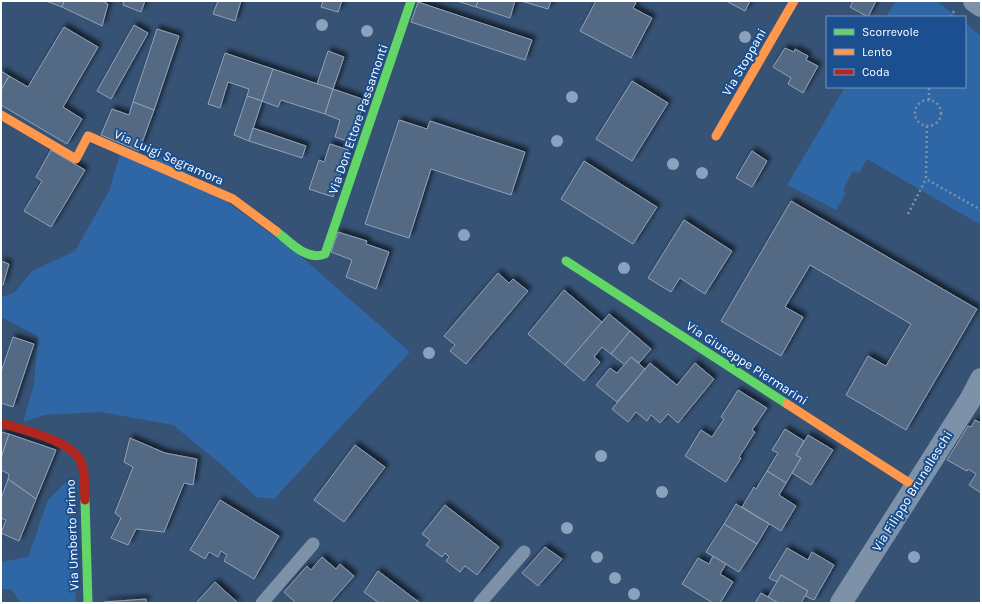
<svg xmlns="http://www.w3.org/2000/svg" width="982" height="604" font-family="Karla,sans-serif">
<style>
.green{fill:#2f66a5}
.building{fill:#526984;stroke:#92a2b6;filter:url(#shadow)}
.lines{fill:none;stroke-linecap:round;stroke-linejoin:round}
.path{stroke:#7d92a8;stroke-width:2.5;stroke-dasharray:2 3;stroke-linecap:butt}
.lane{stroke:#7d92a8;stroke-width:13}
.street{stroke:#7d92a8;stroke-width:22}
.fast{stroke:#63d668;stroke-width:9}
.slow{stroke:#ff974d;stroke-width:9}
.jam{stroke:#b3261e;stroke-width:9}
.tree{fill:#8aa2be}
.labels{text-anchor:middle;dominant-baseline:central;stroke-width:4;stroke-linejoin:round;paint-order:stroke}
.street-label{font-size:13px;fill:#fff;stroke:#1b4f8f}
</style>
<defs>
<filter id="shadow"><feDropShadow dx="3.5" dy="-3.5" stdDeviation="2" flood-color="#0009"/></filter>
</defs>
<rect width="100%" height="100%" fill="#365274"/>
<g class="green">
<path d="M896,1H937L957,17H886Z"/>
<path d="M965,23L981,36V225L867,159L859,173L853,171L843,190L846,193L836,210L787,185L845,87H965Z"/>
<path d="M121,151L168,159L296,252L410,352L274,499L256,497L222,465L173,425L101,412L44,415L23,422L34,384L38,336L1,317V297L14,293L32,271L75,251L109,191Z"/>
<path d="M70,478L76,603H21L11,589H1V562L28,557L48,500Z"/>
</g>
<g class="building">
<path d="M46,1H64L62,7Z"/>
<path d="M64,1H102L108,4L102,26L62,7Z"/>
<path d="M124,1H145L141,12L123,5Z"/>
<path d="M218,1H241L235,21L213,14Z"/>
<path d="M323,1H342L338,12L321,7Z"/>
<path d="M457,1H478L476,7Z"/>
<path d="M478,1H515L510,18L476,7Z"/>
<path d="M521,1H551L548,9Z"/>
<path d="M596,1H633L636,3L633,8L652,18L631,58L580,31Z"/>
<path d="M726,1H750L745,11Z"/>
<path d="M853,1H876L868,17L850,7Z"/>
<path d="M418,2L532,40L525,60L411,22Z"/>
<path d="M134,25L148,33L111,99L97,91Z"/>
<path d="M64,27L98,47L63,107L82,119L67,144L1,105V90L9,76L28,87Z"/>
<path d="M157,29L179,36L154,110L133,102Z"/>
<path d="M785,48L794,52L795,49L808,56L806,60L818,66L803,93L788,84L791,78L773,67Z"/>
<path d="M328,51L344,57L333,89L317,84Z"/>
<path d="M225,53L273,69L262,101L247,96L249,89L228,82L220,108L208,104Z"/>
<path d="M273,69L333,89L325,114L281,100L278,107L262,101Z"/>
<path d="M1,71L9,76L1,90Z"/>
<path d="M632,81L668,103L632,161L596,139Z"/>
<path d="M333,89L365,100L350,142L335,137L340,120L325,114Z"/>
<path d="M247,96L262,101L249,141L234,135Z"/>
<path d="M133,102L154,110L139,151L101,135L112,109L129,115Z"/>
<path d="M399,120L427,129L430,121L525,152L511,195L431,169L409,238L365,224Z"/>
<path d="M253,128L306,146L302,158L249,141Z"/>
<path d="M330,144L349,150L333,197L309,189L319,160L324,162Z"/>
<path d="M51,150L85,170L51,227L24,211L42,181L36,177Z"/>
<path d="M752,151L767,161L752,187L736,178Z"/>
<path d="M584,161L657,207L633,244L561,199Z"/>
<path d="M791,201L977,309L906,430L846,395L868,356L886,366L911,324L810,265L785,307L803,317L781,356L721,321Z"/>
<path d="M684,220L732,251L705,294L680,278L671,292L648,278Z"/>
<path d="M338,232L367,241L366,244L389,252L376,289L346,277L352,260L331,252Z"/>
<path d="M1,261L9,264L3,285L1,284Z"/>
<path d="M498,273L509,283L513,279L528,291L466,364L450,351L455,345L444,336Z"/>
<path d="M564,290L602,322L565,365L528,334Z"/>
<path d="M609,314L630,331L611,354L602,347L594,357L600,362L584,381L565,365Z"/>
<path d="M630,331L651,349L639,363L631,357L625,365L611,354Z"/>
<path d="M13,337L34,344L13,407L1,403V372Z"/>
<path d="M631,357L645,369L617,402L596,385L610,368L617,373Z"/>
<path d="M650,363L677,385L695,363L714,379L678,423L668,414L660,423L651,415L647,421L636,412L628,422L612,409Z"/>
<path d="M738,390L767,408L752,430L755,432L739,457L741,458L726,482L685,456L701,430L712,437L724,419L721,417Z"/>
<path d="M975,420L981,423V493L969,485L976,474L968,469L967,471L947,460L968,426L971,427Z"/>
<path d="M785,429L804,441L796,455L801,458L786,483L767,471L778,453L772,450Z"/>
<path d="M1,432L9,434L1,458Z"/>
<path d="M9,434L56,450L36,499L8,479L9,474L1,470V458Z"/>
<path d="M808,435L833,450L811,485L792,473L801,458L796,455Z"/>
<path d="M130,438L165,453L197,459L193,485L184,483L164,532L136,529L128,545L111,538L121,518L115,513L133,467L124,462Z"/>
<path d="M355,445L385,467L344,522L314,500Z"/>
<path d="M767,471L786,483L779,495L796,506L781,531L742,507L754,487L756,489Z"/>
<path d="M8,479L36,499L19,541L1,533L6,520L1,518V499Z"/>
<path d="M220,500L279,536L254,579L224,561L227,555L221,551L218,557L209,552L205,559L190,550Z"/>
<path d="M736,504L769,524L757,544L724,524Z"/>
<path d="M445,505L499,547L477,575L465,566L460,572L446,561L449,557L445,553L442,557L426,545L430,540L422,534Z"/>
<path d="M724,524L757,544L739,572L706,552Z"/>
<path d="M545,547L562,559L538,586L522,573Z"/>
<path d="M787,548L808,560L812,552L834,565L814,600L805,596L808,591L781,575L777,582L769,578Z"/>
<path d="M713,556L726,564L720,574L733,582L720,603H713L682,584L698,558L709,564Z"/>
<path d="M322,557L336,569L340,564L354,576L330,603H296L284,592L307,566L311,570Z"/>
<path d="M378,571L420,603H379L364,592Z"/>
<path d="M781,575L808,591L801,603H778L768,597Z"/>
<path d="M215,582L238,603H196Z"/>
<path d="M761,593L768,597L778,603H755Z"/>
<path d="M146,599V603H104V602Z"/>
</g>
<g class="lines">
<g class="path">
<path d="M950,17L955,10"/>
<path d="M929,100V87"/>
<circle cx="928" cy="113" r="13"/>
<path d="M927,126L926,179L981,210"/>
<path d="M908,214L926,179"/>
</g>
<g class="lane">
<path d="M262,603L313,544"/>
<path d="M480,603L524,552"/>
</g>
<g class="street">
<path d="M974,1L981,6"/>
<path d="M841,603L970,400L981,379"/>
</g>
<g class="fast">
<path d="M276,231C289,241 307,262 325,254L411,1"/>
<path d="M566,261L787,404"/>
<path d="M85,500L88,603"/>
</g>
<g class="slow">
<path d="M1,115L76,159L88,136L233,199L276,231"/>
<path d="M716,136L794,1"/>
<path d="M787,404L914,486"/>
</g>
<path class="jam" d="M1,423C22,430 70,440 80,460C86,471 84,488 85,500"/>
</g>
<g class="tree">
<circle cx="322" cy="25" r="6"/>
<circle cx="367" cy="31" r="6"/>
<circle cx="745" cy="37" r="6"/>
<circle cx="572" cy="97" r="6"/>
<circle cx="557" cy="141" r="6"/>
<circle cx="673" cy="164" r="6"/>
<circle cx="702" cy="173" r="6"/>
<circle cx="464" cy="235" r="6"/>
<circle cx="624" cy="268" r="6"/>
<circle cx="429" cy="353" r="6"/>
<circle cx="601" cy="456" r="6"/>
<circle cx="662" cy="492" r="6"/>
<circle cx="567" cy="528" r="6"/>
<circle cx="597" cy="557" r="6"/>
<circle cx="914" cy="557" r="6"/>
<circle cx="615" cy="578" r="6"/>
<circle cx="634" cy="594" r="6"/>
</g>
<g class="labels">
<g class="street-label">
<text transform="translate(744 62) rotate(-60)">Via Stoppani</text>
<text transform="translate(358 119) rotate(-71)">Via Don Ettore Passamonti</text>
<text transform="translate(169 157) rotate(24)">Via Luigi Segramora</text>
<text transform="translate(747 363) rotate(33)">Via Giuseppe Piermarini</text>
<text transform="translate(912 491) rotate(-58)">Via Filippo Brunelleschi</text>
<text transform="translate(72 535) rotate(-92)">Via Umberto Primo</text>
</g>
</g>
<rect width="982" height="604" fill="none" stroke="#ffffff" stroke-width="4"/>
<rect x="826" y="16" width="140" height="72" fill="#1b4f8f" stroke="#7695bc"/>
<rect x="834" y="29" width="20" height="6" fill="#63d668" stroke="#7695bc"/>
<text x="862" y="36" font-size="12" fill="#ffffff">Scorrevole</text>
<rect x="834" y="49" width="20" height="6" fill="#ff974d" stroke="#7695bc"/>
<text x="862" y="56" font-size="12" fill="#ffffff">Lento</text>
<rect x="834" y="69" width="20" height="6" fill="#b3261e" stroke="#7695bc"/>
<text x="862" y="76" font-size="12" fill="#ffffff">Coda</text>
</svg>
